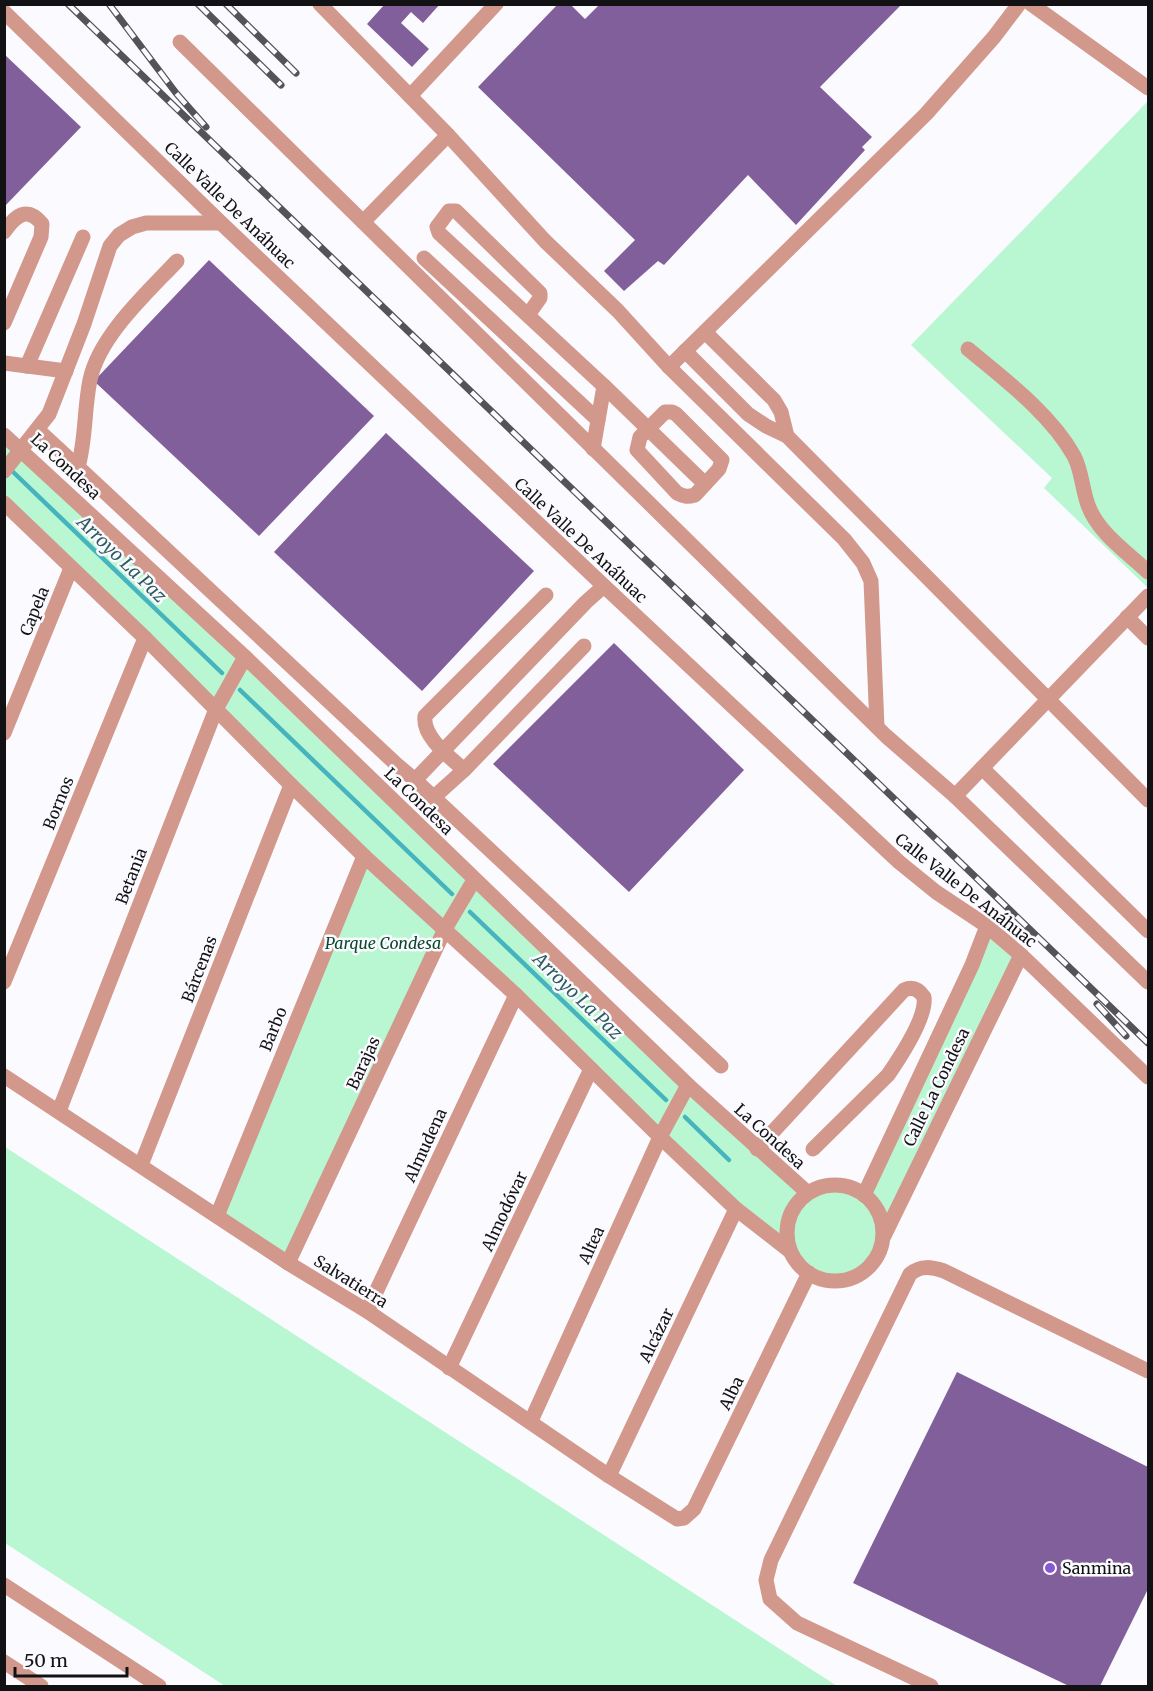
<svg xmlns="http://www.w3.org/2000/svg" width="1153" height="1691" font-family="Merriweather,serif">
<style>
.green{fill:#b8f7d2}
.lines{fill:none;stroke-linecap:round;stroke-linejoin:round}
.stream{stroke:#46b4be;stroke-width:4.5}
.building{fill:#815f9b}
.minor{stroke:#d2988c;stroke-width:15}
.rail-casing{stroke:#545458;stroke-width:7}
.rail{stroke:#fbfbff;stroke-width:4.5;stroke-dasharray:14;stroke-linecap:butt}
.poi-dot{fill:#8659d3;stroke:#fbfbff;stroke-width:2}
.labels{text-anchor:middle;dominant-baseline:central;stroke-width:5;stroke-linejoin:round;paint-order:stroke}
.street-label{font-size:16px;fill:#121215;stroke:#fbfbff}
.park-label{font-size:16px;font-style:italic;fill:#08482c;stroke:#fbfbff}
.poi-label{font-size:16px;fill:#121215;stroke:#fbfbff;text-anchor:start}
.water-label{font-size:18px;font-style:italic;fill:#2d5c60;stroke:#fbfbff}
</style>
<rect width="100%" height="100%" fill="#fbfbff"/>
<g class="green">
<path d="M1148,101V588L1044,488L1052,478L911,345Z"/>
<path d="M4,435L808,1193C831,1184 841,1184 864,1195L987,926L1021,955L884,1236C873,1289 818,1297 790,1251L446,929L288,1263L217,1216L363,856L5,503Z"/>
<path d="M5,1147L837,1686H225L5,1543Z"/>
</g>
<g class="lines">
<g class="stream">
<path d="M10,469L222,673"/>
<path d="M240,690L452,894"/>
<path d="M470,912L666,1100"/>
<path d="M685,1117L729,1160"/>
</g>
</g>
<g class="building">
<path d="M385,4H440L423,23L411,12L401,23L429,49L412,67L367,24Z"/>
<path d="M558,4H570L585,19L599,5H901L820,87L872,137L862,147L865,150L796,225L748,175L664,265L658,261L624,291L604,271L635,240L478,87Z"/>
<path d="M4,54L81,127L4,207Z"/>
<path d="M209,260L374,416L259,536L94,381Z"/>
<path d="M386,433L534,571L422,691L274,552Z"/>
<path d="M614,643L744,770L629,892L493,764Z"/>
<path d="M957,1372L1148,1467V1589L1100,1686H1069L853,1583Z"/>
</g>
<g class="lines">
<g class="minor">
<path d="M320,4L448,135L545,241L618,311L669,367L844,539L863,563L871,581L877,727"/>
<path d="M1031,4L1148,88"/>
<path d="M4,12L221,223L604,586L899,862L936,892L987,926L1021,955L1148,1077"/>
<path d="M180,42L886,736L955,796L1148,982"/>
<path d="M410,96L496,4"/>
<path d="M363,222L448,135"/>
<path d="M4,232C15,216 27,205 42,224L41,237L4,323"/>
<path d="M424,258L598,420"/>
<path d="M177,261C147,293 99,336 90,380C84,409 86,439 78,467L396,764L415,780L586,602L604,586"/>
<path d="M528,315L540,298V293L456,211H449L437,227L439,233L604,386L593,449"/>
<path d="M705,332L774,400L781,412L787,436"/>
<path d="M968,349C1004,379 1051,414 1074,456C1082,471 1082,489 1088,505C1098,533 1127,552 1148,572"/>
<path d="M685,351L748,414L766,426L787,436L1148,800"/>
<path d="M4,363L66,371"/>
<path d="M27,366L83,237"/>
<path d="M669,367L926,114L994,37L1019,4"/>
<path d="M604,386L705,484"/>
<path d="M665,412H672L676,414L722,460L719,469L695,495C688,497 684,497 677,493L637,450L640,437Z"/>
<path d="M38,430L78,467"/>
<path d="M4,435L245,657L688,1085L808,1193"/>
<path d="M4,471L49,414L84,324L110,246L119,235L132,227L146,223H221"/>
<path d="M4,503L145,638L291,785L364,856L516,995L660,1137L736,1209L790,1251"/>
<path d="M1127,617L1148,638"/>
<path d="M4,733L71,568"/>
<path d="M982,768L1148,931"/>
<path d="M464,770C450,757 422,737 425,716L546,595"/>
<path d="M415,780L721,1066"/>
<path d="M955,796L1148,596"/>
<path d="M434,797L464,770L584,646"/>
<path d="M4,982L145,638"/>
<path d="M4,1076L288,1263L367,1311L609,1476L677,1519L684,1518L694,1509L809,1273"/>
<path d="M59,1111L216,709L245,657"/>
<path d="M757,1149L904,990C913,986 919,990 924,997C927,1017 899,1059 888,1075L813,1149"/>
<path d="M141,1165L291,785"/>
<circle cx="835" cy="1233" r="48"/>
<path d="M864,1195L972,965L987,926"/>
<path d="M217,1216L364,856"/>
<path d="M884,1236L1021,955"/>
<path d="M288,1263L445,929L474,880"/>
<path d="M367,1311L516,995"/>
<path d="M449,1368L591,1069"/>
<path d="M531,1421L660,1137L688,1085"/>
<path d="M609,1476L736,1209"/>
<path d="M4,1585L159,1686"/>
<path d="M4,1662L41,1686"/>
<path d="M931,1686L797,1623L770,1599L766,1580L771,1560L910,1274C921,1265 931,1267 944,1271L1148,1371"/>
</g>
<g class="rail-casing">
<g id="rail">
<path d="M68,4L1148,1043"/>
<path d="M109,4L176,93L206,127"/>
<path d="M198,4L281,85"/>
<path d="M226,4L296,73"/>
<path d="M1097,1004L1126,1036"/>
</g>
</g>
<use href="#rail" class="rail"/>
</g>
<circle class="poi-dot" cx="1050" cy="1568" r="6"/>
<g class="labels">
<g class="street-label">
<text transform="translate(230 205) rotate(44)">Calle Valle De Anáhuac</text>
<text transform="translate(66 466) rotate(43)">La Condesa</text>
<text transform="translate(581 540) rotate(43)">Calle Valle De Anáhuac</text>
<text transform="translate(34 611) rotate(-68)">Capela</text>
<text transform="translate(419 801) rotate(44)">La Condesa</text>
<text transform="translate(58 803) rotate(-68)">Bornos</text>
<text transform="translate(131 876) rotate(-69)">Betania</text>
<text transform="translate(966 890) rotate(38)">Calle Valle De Anáhuac</text>
<text transform="translate(199 969) rotate(-69)">Bárcenas</text>
<text transform="translate(273 1029) rotate(-68)">Barbo</text>
<text transform="translate(363 1063) rotate(-65)">Barajas</text>
<text transform="translate(936 1087) rotate(-64)">Calle La Condesa</text>
<text transform="translate(770 1136) rotate(42)">La Condesa</text>
<text transform="translate(425 1145) rotate(-65)">Almudena</text>
<text transform="translate(504 1211) rotate(-65)">Almodóvar</text>
<text transform="translate(591 1245) rotate(-65)">Altea</text>
<text transform="translate(351 1281) rotate(32)">Salvatierra</text>
<text transform="translate(656 1335) rotate(-64)">Alcázar</text>
<text transform="translate(731 1393) rotate(-64)">Alba</text>
</g>
<g class="park-label">
<text x="383" y="943">Parque Condesa</text>
</g>
<g class="poi-label">
<text x="1062" y="1568">Sanmina</text>
</g>
<g class="water-label">
<text transform="translate(122 559) rotate(44)">Arroyo La Paz</text>
<text transform="translate(578 996) rotate(44)">Arroyo La Paz</text>
</g>
</g>
<rect width="1153" height="1691" fill="none" stroke="#121215" stroke-width="12"/>
<path d="M15 1667v9h112v-9" fill="none" stroke="#121215" stroke-width="3"/>
<text x="24" y="1667" font-size="18" fill="#121215" stroke="#fbfbff" stroke-width="4.5" paint-order="stroke">50 m</text>
</svg>
